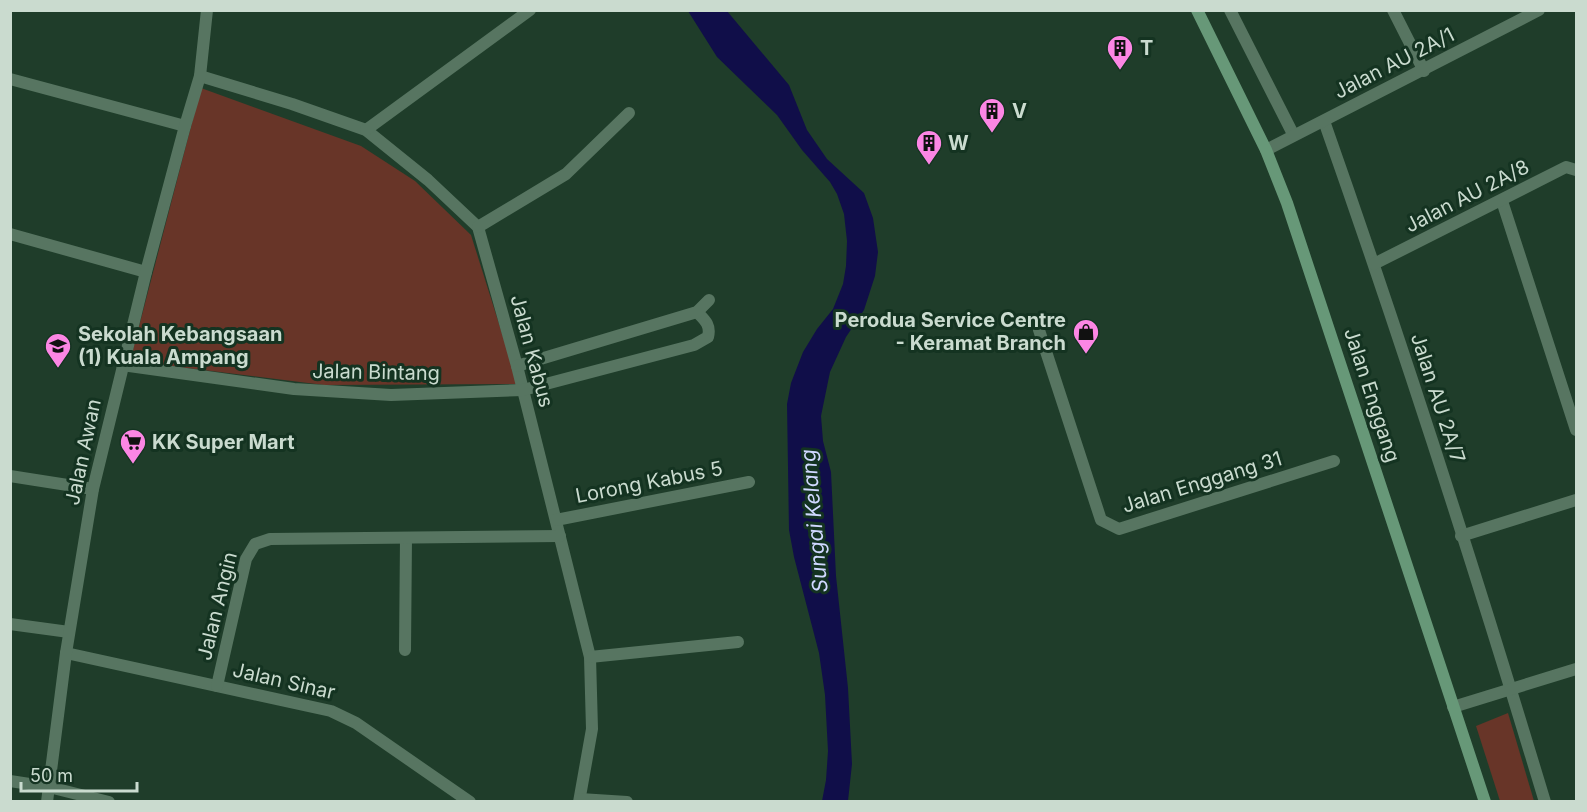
<svg xmlns="http://www.w3.org/2000/svg" width="1587" height="812" font-family="Inter,sans-serif">
<style>
.green{fill:#683528}
.water{fill:#100e49}
.lines{fill:none;stroke-linecap:round;stroke-linejoin:round}
.minor{stroke:#577561;stroke-width:12}
.tertiary{stroke:#577561;stroke-width:12}
.secondary{stroke:#679878;stroke-width:12}
.labels{text-anchor:middle;dominant-baseline:central;stroke-width:6;stroke-linejoin:round;paint-order:stroke}
.poi-label{font-size:20px;font-weight:bold;fill:#cadbcf;stroke:#143321;text-anchor:start}
.street-label{font-size:20px;fill:#cadbcf;stroke:#143321}
.water-label{font-size:21px;font-style:italic;fill:#d0d8ff;stroke:#143321}
</style>
<rect width="100%" height="100%" fill="#1f3d2a"/>
<g class="green">
<path d="M201,88L361,146L415,181L471,235L518,384L324,385L130,361Z"/>
<path d="M1508,713L1534,801H1500L1476,726Z"/>
</g>
<path class="water" d="M688,11H727L789,85L807,130L827,159L864,193L873,218L878,252L875,276L864,310L846,337L830,372L821,416L823,441L831,472L836,576L848,688L852,764L848,801H822L826,780L828,751L825,695L819,653L794,557L789,530L787,404L791,383L803,352L817,329L833,309L843,284L846,266L847,241L844,214L837,194L830,182L802,150L777,115L717,57Z"/>
<g class="lines">
<g class="minor">
<path d="M1230,10L1293,134"/>
<path d="M1393,10L1424,71"/>
<path d="M200,76L292,104L366,130L428,180L478,227L517,366L590,657L592,729L579,802"/>
<path d="M10,79L185,126"/>
<path d="M1324,121C1403,345 1476,573 1545,802"/>
<path d="M366,130L530,10"/>
<path d="M1266,150L1539,10"/>
<path d="M1502,201L1576,430"/>
<path d="M478,227L566,174L629,113"/>
<path d="M10,234L146,272"/>
<path d="M1374,264L1566,167L1576,170"/>
<path d="M1039,330L1101,520L1119,529L1334,461"/>
<path d="M122,365L294,389L391,395L523,390L694,345L708,337C711,325 705,320 697,312"/>
<path d="M517,366L697,312L709,300"/>
<path d="M10,476L93,489"/>
<path d="M556,520L749,482"/>
<path d="M1461,536L1576,500"/>
<path d="M10,624L69,632"/>
<path d="M405,650L406,538"/>
<path d="M66,653L331,711L356,723L470,802"/>
<path d="M590,657L738,642"/>
<path d="M217,686L246,559L255,544L270,539L560,536"/>
<path d="M10,781L49,787L109,802"/>
<path d="M580,799L627,802"/>
<path d="M47,802L66,653L93,489L146,272L185,126L200,76L207,10"/>
</g>
<path class="tertiary" d="M1453,707L1576,669"/>
<path class="secondary" d="M1197,10L1266,150L1287,203L1485,802"/>
</g>
<defs>
<g id="building-pin" transform="scale(1.35)"><path d="M0 17L-7.5 6A9.5 9.5 0 1 1 7.5 6Z" fill="#fc86e4" stroke="#143321"/><path d="M-4-6H4V6H1V3H-1V6H-4ZM-2.5-4.3h1.7v1.8h-1.7ZM.8-4.3h1.7v1.8H.8ZM-2.5-1h1.7V.8h-1.7ZM.8-1h1.7V.8H.8Z" fill="#111"/></g>
<g id="shop-pin" transform="scale(1.35)"><path d="M0 17L-7.5 6A9.5 9.5 0 1 1 7.5 6Z" fill="#fc86e4" stroke="#143321"/><path d="M-5-2.5h2.3a2.7 3.5 0 0 1 5.4 0H5L5.5 6h-11ZM-1.5-2.5h3a1.5 2.3 0 0 0-3 0Z" fill="#111"/></g>
<g id="school-pin" transform="scale(1.35)"><path d="M0 17L-7.5 6A9.5 9.5 0 1 1 7.5 6Z" fill="#fc86e4" stroke="#143321"/><path d="M0-5L7-2L0 1L-7-2ZM-4 1L0 2.5L4 1V4Q0 6-4 4Z" fill="#111"/></g>
<g id="supermarket-pin" transform="scale(1.35)"><path d="M0 17L-7.5 6A9.5 9.5 0 1 1 7.5 6Z" fill="#fc86e4" stroke="#143321"/><path d="M-6-5.5h2.5l.6 2H6L4.5 2H-2.5L-4.4-4H-6ZM-1.5 3.2a1.3 1.3 0 1 0 .1 0ZM3 3.2a1.3 1.3 0 1 0 .1 0Z" fill="#111"/></g>
</defs>
<g fill-rule="evenodd">
<use href="#building-pin" x="1120" y="48"/>
<use href="#building-pin" x="992" y="111"/>
<use href="#building-pin" x="929" y="143"/>
<use href="#shop-pin" x="1086" y="332"/>
<use href="#school-pin" x="58" y="346"/>
<use href="#supermarket-pin" x="133" y="442"/>
</g>
<g class="labels">
<g class="poi-label">
<text x="1140" y="48">T</text>
<text x="1012" y="111">V</text>
<text x="948" y="143">W</text>
<text x="1066" y="320" text-anchor="end">Perodua Service Centre<tspan x="1066" dy="23">- Keramat Branch</tspan></text>
<text x="78" y="334">Sekolah Kebangsaan<tspan x="78" dy="23">(1) Kuala Ampang</tspan></text>
<text x="152" y="442">KK Super Mart</text>
</g>
<g class="street-label">
<text transform="translate(1394 63) rotate(-27)">Jalan AU 2A/1</text>
<text transform="translate(1467 196) rotate(-27)">Jalan AU 2A/8</text>
<text transform="translate(532 351) rotate(75)">Jalan Kabus</text>
<text transform="translate(376 372) rotate(1)">Jalan Bintang</text>
<text transform="translate(1372 395) rotate(72)">Jalan Enggang</text>
<text transform="translate(1438 398) rotate(72)">Jalan AU 2A/7</text>
<text transform="translate(83 452) rotate(-78)">Jalan Awan</text>
<text transform="translate(649 482) rotate(-11)">Lorong Kabus 5</text>
<text transform="translate(1202 482) rotate(-17)">Jalan Enggang 31</text>
<text transform="translate(217 606) rotate(-76)">Jalan Angin</text>
<text transform="translate(284 681) rotate(13)">Jalan Sinar</text>
</g>
<g class="water-label">
<text transform="translate(814 521) rotate(-95)">Sungai Kelang</text>
</g>
</g>
<rect width="1587" height="812" fill="none" stroke="#cadbcf" stroke-width="24"/>
<path d="M21 782v9h116v-9" fill="none" stroke="#cadbcf" stroke-width="3"/>
<text x="30" y="782" font-size="18" fill="#cadbcf" stroke="#143321" stroke-width="4.5" paint-order="stroke">50 m</text>
</svg>
